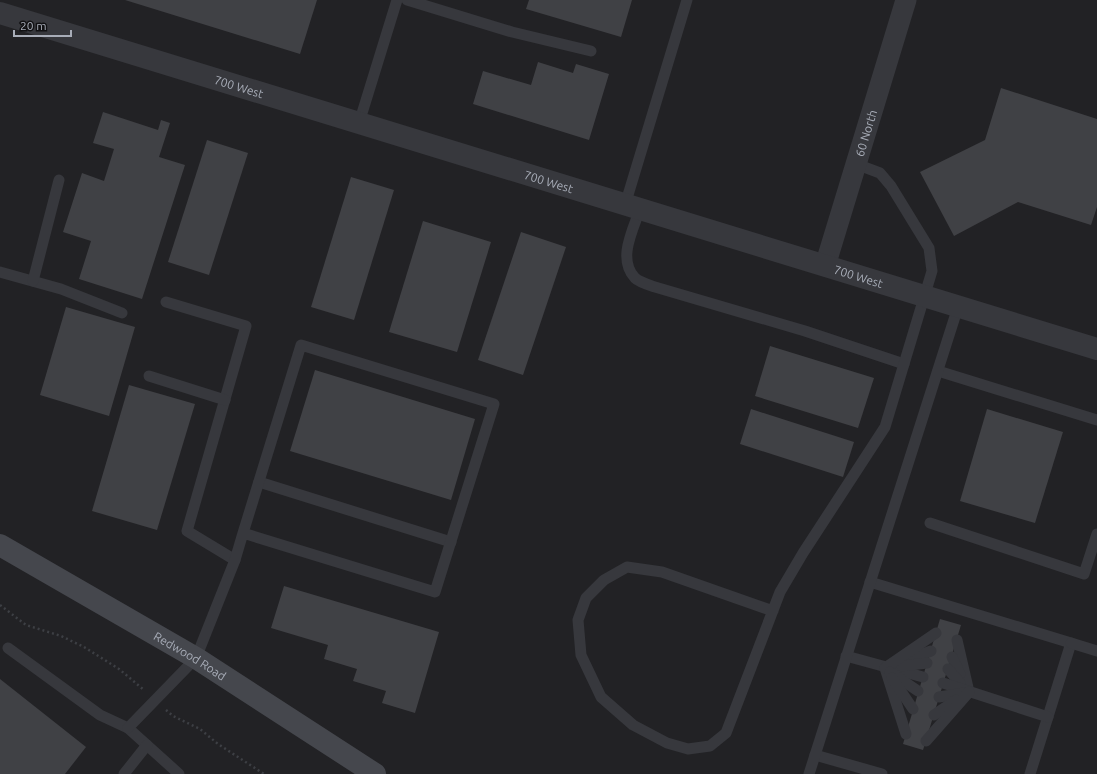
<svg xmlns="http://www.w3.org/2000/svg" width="1097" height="774" font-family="Ubuntu,sans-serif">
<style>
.built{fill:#222225}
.building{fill:#404145}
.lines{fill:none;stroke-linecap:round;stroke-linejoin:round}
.path{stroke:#3d3f44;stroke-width:2.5;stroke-dasharray:2 3;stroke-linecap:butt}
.service{stroke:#37383d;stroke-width:11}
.minor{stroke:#37383d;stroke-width:21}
.tertiary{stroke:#37383d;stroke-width:22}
.secondary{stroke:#45474d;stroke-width:22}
.labels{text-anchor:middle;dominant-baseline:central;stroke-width:3;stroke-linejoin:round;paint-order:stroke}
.street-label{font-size:12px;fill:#a8adb8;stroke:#111113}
</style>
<rect width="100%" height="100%" fill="#161618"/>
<rect class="built" x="0" y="0" width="1097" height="774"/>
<g class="building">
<path d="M125,0H317L300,54Z"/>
<path d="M529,0H632L621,37L526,9Z"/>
<path d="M538,62L573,73L576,64L609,74L589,140L473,104L483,71L531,85Z"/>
<path d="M1001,88L1097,119V207L1091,225L1018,202L954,236L920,172L985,140Z"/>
<path d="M103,112L158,130L161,120L170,123L159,157L185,165L142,299L79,279L91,241L63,232L82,173L104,181L114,149L93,143Z"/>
<path d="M207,140L248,153L209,275L168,262Z"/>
<path d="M351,177L394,190L354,320L311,307Z"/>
<path d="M423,221L491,242L457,352L389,332Z"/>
<path d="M521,232L566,247L523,375L478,360Z"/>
<path d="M66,307L135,327L109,416L40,395Z"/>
<path d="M770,346L874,378L858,428L755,396Z"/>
<path d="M315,370L475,419L451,500L290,451Z"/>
<path d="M129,385L195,404L157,530L92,511Z"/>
<path d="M751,409L854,442L843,477L740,444Z"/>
<path d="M987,409L1063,432L1035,523L960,501Z"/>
<path d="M284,586L439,632L415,713L382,703L386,691L353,681L357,669L324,659L328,645L271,628Z"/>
<path d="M940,619L961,625L923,750L903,744Z"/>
<path d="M0,679L86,747L65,774H0Z"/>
</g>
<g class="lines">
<g class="path">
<path d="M0,605L26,625L61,636L84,647L119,669L144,690"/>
<path d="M166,710L173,716L200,729L218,744L264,774"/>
</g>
<g class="service">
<path d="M407,0L512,32L591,51"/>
<path d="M359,123L397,0"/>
<path d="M625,205L687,0"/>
<path d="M640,209C633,230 617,259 635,278C639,282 649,285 655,287L805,331L904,364"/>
<path d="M0,272L61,289L122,313"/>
<path d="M33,281L59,180"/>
<path d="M166,302L246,326L187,531L235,560"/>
<path d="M938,371L1097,420"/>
<path d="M149,376L225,400"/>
<path d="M259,482L451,542"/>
<path d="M930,523L1084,574L1097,534"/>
<path d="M870,582L1071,643L1030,774"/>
<path d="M773,611L662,572L627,567L604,580L586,598L578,620L581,655L601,697L633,725L667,743L688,749L710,746L726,733L780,592L803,553L885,427L932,271L929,248L891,186L880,173L856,164"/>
<path d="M957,640L969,692"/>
<path d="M1071,643L1097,651"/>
<path d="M8,648L100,715L128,728L179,774"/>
<path d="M846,656L923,677"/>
<path d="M952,657L960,674"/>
<path d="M901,662L931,651"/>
<path d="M902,666L927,663"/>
<path d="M885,668L906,734"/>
<path d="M885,668L936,633"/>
<path d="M948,669L960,683"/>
<path d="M890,672L918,691"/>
<path d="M892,678L913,709"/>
<path d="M943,683L1048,717"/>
<path d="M939,697L964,693"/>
<path d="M934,715L956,700"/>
<path d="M128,728L196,658L235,560L243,533L301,345L494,404L435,592L243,533"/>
<path d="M926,741L969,692"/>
<path d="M815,755L882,774"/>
<path d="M124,774L147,745"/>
<path d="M809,774L958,307"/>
</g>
<path class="minor" id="s1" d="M825,266L906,0"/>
<path class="tertiary" id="s2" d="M0,13L1097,349"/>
<path class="secondary" id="s3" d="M0,545L196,658L375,774"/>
</g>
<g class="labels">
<g class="street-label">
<text stroke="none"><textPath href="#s2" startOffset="250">700 West</textPath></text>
<text stroke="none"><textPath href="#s1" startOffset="139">60 North</textPath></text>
<text stroke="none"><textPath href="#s2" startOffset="574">700 West</textPath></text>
<text stroke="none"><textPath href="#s2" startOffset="898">700 West</textPath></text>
<text stroke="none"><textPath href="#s3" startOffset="220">Redwood Road</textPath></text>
</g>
</g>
<path d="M14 30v6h57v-6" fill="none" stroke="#a8adb8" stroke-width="2"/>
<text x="20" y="30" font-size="12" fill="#a8adb8" stroke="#111113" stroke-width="3" paint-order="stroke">20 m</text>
</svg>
